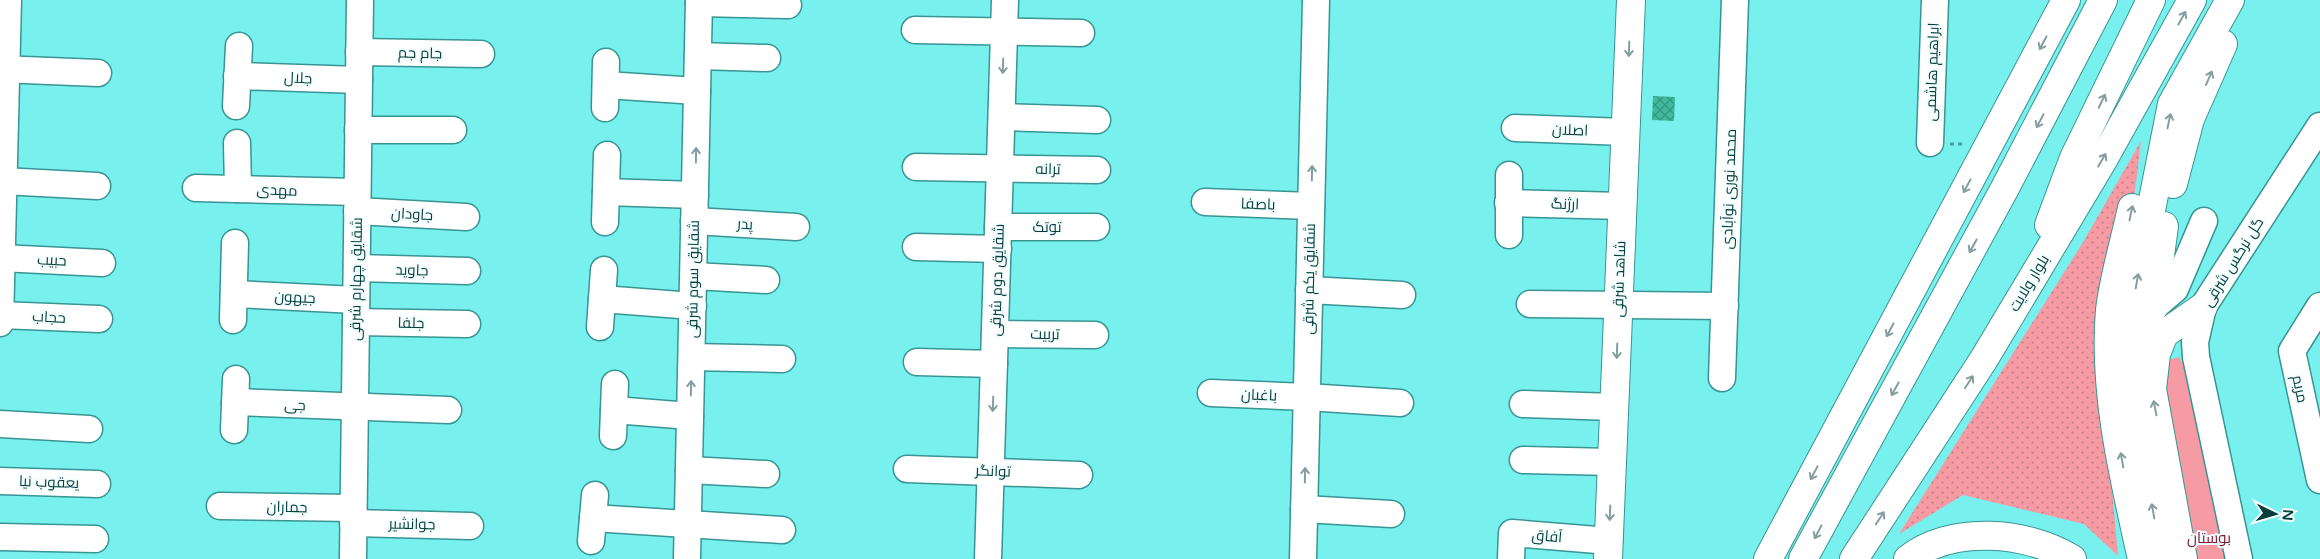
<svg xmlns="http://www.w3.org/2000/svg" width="2320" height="559" font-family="'Varela Round',Cairo,sans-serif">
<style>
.grass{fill:url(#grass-dots)}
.green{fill:#f69ba4}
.building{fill:url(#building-cross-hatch)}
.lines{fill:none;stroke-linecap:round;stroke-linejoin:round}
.minor-casing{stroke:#379594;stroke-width:29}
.major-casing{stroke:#379594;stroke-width:30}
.path{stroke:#439e9c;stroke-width:3;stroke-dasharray:4 4;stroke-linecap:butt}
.minor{stroke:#fff;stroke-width:26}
.major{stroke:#fff;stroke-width:28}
.oneway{stroke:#829e9e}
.labels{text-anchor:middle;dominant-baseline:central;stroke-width:4;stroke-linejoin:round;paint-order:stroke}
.street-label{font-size:15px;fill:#053e3e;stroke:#f2fdfc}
.park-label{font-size:15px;fill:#821a31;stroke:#f2fdfc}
</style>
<defs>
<pattern id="grass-dots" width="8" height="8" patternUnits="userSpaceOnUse" patternTransform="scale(1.25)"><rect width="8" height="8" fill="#f69ba4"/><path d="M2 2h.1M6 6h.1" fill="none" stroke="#c58087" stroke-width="1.8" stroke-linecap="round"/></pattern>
<pattern id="building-cross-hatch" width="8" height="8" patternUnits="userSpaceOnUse" patternTransform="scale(1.25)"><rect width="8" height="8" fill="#40b99c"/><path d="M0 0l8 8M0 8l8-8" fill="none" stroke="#349881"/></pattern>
</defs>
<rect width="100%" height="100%" fill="#78f0ee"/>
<path class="grass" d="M2141,141L2134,199L2098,332L2118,556L2084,524L1963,495L1899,534L2082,244Z"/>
<path class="green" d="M2179,357L2195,386L2234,559H2191L2163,386L2164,361Z"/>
<path class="building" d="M1653,96L1675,97L1674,121L1652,120Z"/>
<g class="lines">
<g class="minor-casing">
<g id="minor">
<path d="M699,3L788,5"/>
<path d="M915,30L1081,33"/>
<path d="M359,52L481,54"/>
<path d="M698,56L767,58"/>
<path d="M0,69L98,73"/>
<path d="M237,76L359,80"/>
<path d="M606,85L697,91"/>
<path d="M236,106L239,46"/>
<path d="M605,108L606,62"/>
<path d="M1002,117L1097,120"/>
<path d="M1515,128L1625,132"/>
<path d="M358,130H453"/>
<path d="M237,143L238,189"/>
<path d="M1930,143L1935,0"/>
<path d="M916,167L1097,170"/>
<path d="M3,181L97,186"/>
<path d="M196,188L357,192"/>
<path d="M606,192L695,195"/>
<path d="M1205,202L1311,206"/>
<path d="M1508,203L1622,206"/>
<path d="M357,211L466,217"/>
<path d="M694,221L796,227"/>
<path d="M605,222L607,155"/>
<path d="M998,227H1096"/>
<path d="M1509,235V175"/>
<path d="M916,247L998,249"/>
<path d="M1,258L102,263"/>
<path d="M357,268L467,271"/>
<path d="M694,276L766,280"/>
<path d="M1309,290L1402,295"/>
<path d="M234,294L356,300"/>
<path d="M602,299L693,306"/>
<path d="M1530,304L1725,306"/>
<path d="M2320,306L2292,351L2320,480"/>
<path d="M2153,308L2175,289L2204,221"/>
<path d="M0,315L99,319"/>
<path d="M233,320L235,243"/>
<path d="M356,322L467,324"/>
<path d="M0,323L8,0"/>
<path d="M600,327L604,270"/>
<path d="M995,334L1095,335"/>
<path d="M692,357L782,359"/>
<path d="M917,362L994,364"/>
<path d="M1722,378L1735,0"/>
<path d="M1211,393L1307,397L1400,403"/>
<path d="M235,402L448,410"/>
<path d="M1523,404L1614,407"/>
<path d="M614,410L690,416"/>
<path d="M0,424L89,429"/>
<path d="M234,430L236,379"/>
<path d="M613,436L615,384"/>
<path d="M1523,460L1612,462"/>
<path d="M907,469L1079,475"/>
<path d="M689,470L766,474"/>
<path d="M0,481L97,484"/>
<path d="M220,506L353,508"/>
<path d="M1304,509L1391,514"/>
<path d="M593,518L782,530"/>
<path d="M353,523L470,526"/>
<path d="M0,537L95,539"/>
<path d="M591,541L595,495"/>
<path d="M353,559L360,0"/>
<path d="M687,559L699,0"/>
<path d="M988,559L1005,0"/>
<path d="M1303,559L1316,0"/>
<path d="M1511,559L1512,533L1609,541"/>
<path d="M2239,559L2196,357L2195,342L2203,307L2320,126"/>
</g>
</g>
<g class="major-casing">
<g id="major">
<path d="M2173,184L2190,119L2223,44"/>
<path d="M2132,208C2125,241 2114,276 2110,310C2103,393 2124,478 2142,559"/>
<path d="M2049,225L2074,158L2151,0"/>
<path d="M2135,337L2153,308L2164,226"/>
<path d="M1608,559L1631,0"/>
<path d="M1768,559L2066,0"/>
<path d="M1803,559L2005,188L2103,0"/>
<path d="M1854,559L1984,359L2103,160L2192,0"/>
<path d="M1908,559C1952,525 2027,531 2072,559"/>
<path d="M2161,559L2131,380L2134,296L2172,104L2230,0"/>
<path d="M2183,559L2152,389L2156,354L2164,334L2203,307"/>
</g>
</g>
<path class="path" d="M1950,144H1963"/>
<use href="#minor" class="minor"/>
<use href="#major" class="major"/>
</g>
<defs><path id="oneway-shaft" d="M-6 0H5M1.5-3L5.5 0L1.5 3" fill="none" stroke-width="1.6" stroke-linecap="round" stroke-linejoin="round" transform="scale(1.25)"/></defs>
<g class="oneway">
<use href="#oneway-shaft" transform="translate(2182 18) rotate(-61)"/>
<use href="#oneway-shaft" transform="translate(2043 43) rotate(118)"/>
<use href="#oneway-shaft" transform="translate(1629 49) rotate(92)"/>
<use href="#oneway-shaft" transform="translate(1003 66) rotate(92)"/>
<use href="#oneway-shaft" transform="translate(2209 78) rotate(-66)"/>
<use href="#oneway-shaft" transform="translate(2102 101) rotate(-64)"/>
<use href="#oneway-shaft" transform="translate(2040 121) rotate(118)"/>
<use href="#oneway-shaft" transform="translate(2169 121) rotate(-78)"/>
<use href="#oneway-shaft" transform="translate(696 155) rotate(-89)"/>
<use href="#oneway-shaft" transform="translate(2102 160) rotate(-60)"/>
<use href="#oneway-shaft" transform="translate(1312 173) rotate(-89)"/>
<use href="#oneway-shaft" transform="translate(1967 186) rotate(118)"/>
<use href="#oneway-shaft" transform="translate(2131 213) rotate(-78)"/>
<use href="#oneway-shaft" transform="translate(1973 246) rotate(119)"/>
<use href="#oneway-shaft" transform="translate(2137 281) rotate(-80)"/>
<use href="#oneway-shaft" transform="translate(1890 330) rotate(118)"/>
<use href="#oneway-shaft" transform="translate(1617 351) rotate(92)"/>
<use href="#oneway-shaft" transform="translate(1969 382) rotate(-57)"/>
<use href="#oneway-shaft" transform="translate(691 388) rotate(-89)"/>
<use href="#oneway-shaft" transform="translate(1895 389) rotate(119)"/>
<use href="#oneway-shaft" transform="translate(993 404) rotate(92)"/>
<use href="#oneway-shaft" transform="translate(2155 408) rotate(-101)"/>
<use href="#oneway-shaft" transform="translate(2122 460) rotate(-100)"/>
<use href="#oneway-shaft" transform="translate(1814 473) rotate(118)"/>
<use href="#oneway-shaft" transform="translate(1305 475) rotate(-89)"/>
<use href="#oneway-shaft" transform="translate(2153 511) rotate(-100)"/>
<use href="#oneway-shaft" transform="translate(1610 513) rotate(92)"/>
<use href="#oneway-shaft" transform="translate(1880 518) rotate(-57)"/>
<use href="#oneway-shaft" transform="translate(1818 532) rotate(118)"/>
</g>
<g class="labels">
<g class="street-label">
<text transform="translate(420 53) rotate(1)">جام جم</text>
<text transform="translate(1932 72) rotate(-88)">ابراهیم هاشمی</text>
<text transform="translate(298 78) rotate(2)">جلال</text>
<text transform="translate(1570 130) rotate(2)">اصلان</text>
<text transform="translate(1048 169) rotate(1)">ترانه</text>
<text transform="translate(1729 189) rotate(-88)">محمد نوری نوآبادی</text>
<text transform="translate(277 190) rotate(2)">مهدی</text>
<text transform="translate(1258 204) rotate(2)">باصفا</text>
<text transform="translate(1565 204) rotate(2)">ارژنگ</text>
<text transform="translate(412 214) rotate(3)">جاودان</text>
<text transform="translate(745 224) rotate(3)">پدر</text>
<text x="1047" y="227">توتک</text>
<text transform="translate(52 260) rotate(3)">حبیب</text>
<text transform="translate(2233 262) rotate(-58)">گل نرگس شرقی</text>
<text transform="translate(412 270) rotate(2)">جاوید</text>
<text transform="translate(356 279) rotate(-89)">شقایق چهارم شرقی</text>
<text transform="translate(693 279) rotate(-89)">شقایق سوم شرقی</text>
<text transform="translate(1309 279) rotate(-89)">شقایق یکم شرقی</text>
<text transform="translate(1619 279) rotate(-88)">شاهد شرقی</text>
<text transform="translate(997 280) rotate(-88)">شقایق دوم شرقی</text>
<text transform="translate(2029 283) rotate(-59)">بلوار ولایت</text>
<text transform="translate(295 297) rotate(3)">جیهون</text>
<text transform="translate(49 317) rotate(3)">حجاب</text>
<text transform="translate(411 323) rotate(1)">جلفا</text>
<text transform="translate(1045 334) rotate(1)">تربیت</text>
<text transform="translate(2300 389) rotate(78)">مریم</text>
<text transform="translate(1259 395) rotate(2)">باغبان</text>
<text transform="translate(295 405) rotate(2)">جی</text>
<text transform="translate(993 471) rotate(2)">توانگر</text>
<text transform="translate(49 482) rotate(2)">یعقوب نیا</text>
<text transform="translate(287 507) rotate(1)">جماران</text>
<text transform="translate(412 524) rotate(1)">جوانشیر</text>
<text transform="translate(1547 536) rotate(5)">آفاق</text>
</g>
<g class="park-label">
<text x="2209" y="538">بوستان</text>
</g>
</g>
<g transform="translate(2275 514) rotate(95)" stroke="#f2fdfc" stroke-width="4" paint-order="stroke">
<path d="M0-4L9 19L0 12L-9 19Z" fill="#053e3e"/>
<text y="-8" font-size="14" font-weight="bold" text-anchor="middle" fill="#053e3e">N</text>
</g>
</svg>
